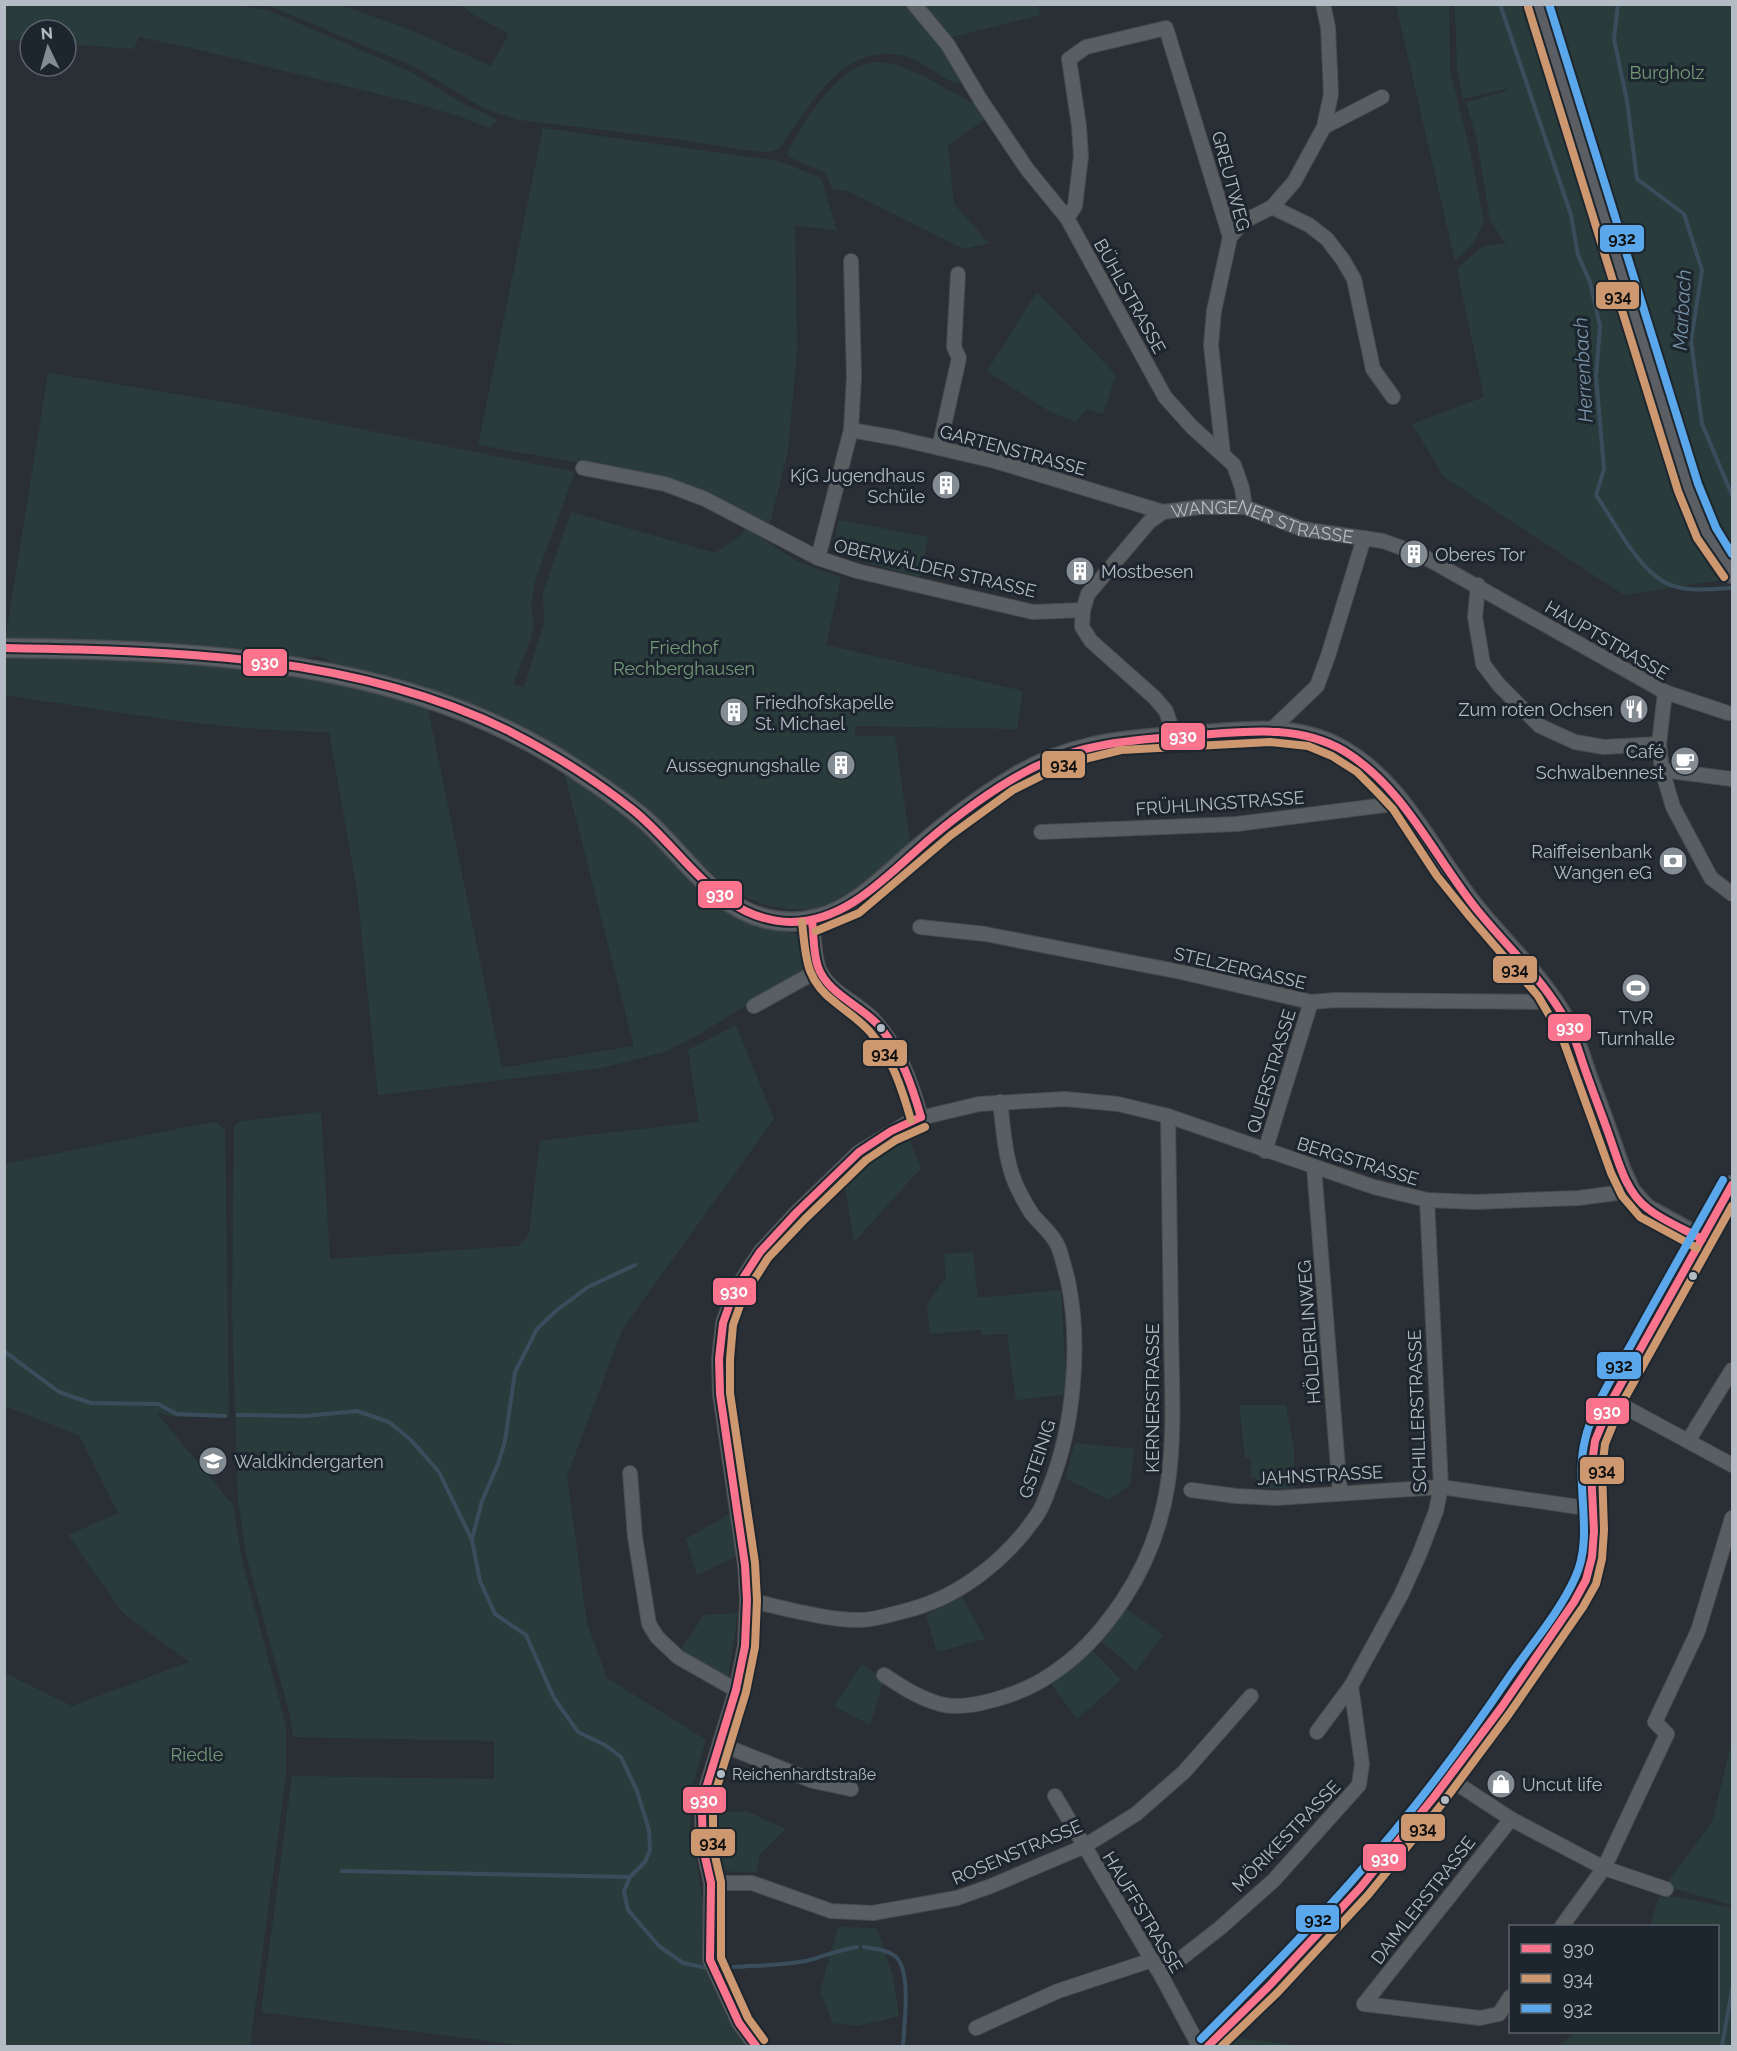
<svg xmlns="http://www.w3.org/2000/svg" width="1737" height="2051" font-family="Raleway,sans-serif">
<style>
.green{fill:#293c3b}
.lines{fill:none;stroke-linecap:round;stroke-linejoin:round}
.stream{stroke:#3a4d5d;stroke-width:4}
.minor-casing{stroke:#484b4f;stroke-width:16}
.tertiary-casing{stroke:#484b4f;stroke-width:21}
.primary-casing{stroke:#474c51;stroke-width:26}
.minor{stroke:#595e63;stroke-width:14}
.tertiary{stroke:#595e63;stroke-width:18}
.primary{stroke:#5b5f64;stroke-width:22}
.bus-1-casing{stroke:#1d262e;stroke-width:12}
.bus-2-casing{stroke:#1d262e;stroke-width:12}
.bus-3-casing{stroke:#1d262e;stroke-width:12}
.bus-1{stroke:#fc738d;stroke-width:8}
.bus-2{stroke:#cd976f;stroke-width:8}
.bus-3{stroke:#5aa8eb;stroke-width:8}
.bus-dot{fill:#b3bcc5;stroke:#1d262e;stroke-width:2}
.labels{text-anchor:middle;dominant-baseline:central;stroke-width:6;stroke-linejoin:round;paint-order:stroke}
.bus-label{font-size:16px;fill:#b3bcc5;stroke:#1d262e;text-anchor:start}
.park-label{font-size:18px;fill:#749978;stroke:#1d262e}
.street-label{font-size:18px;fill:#b3bcc5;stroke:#1d262e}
.poi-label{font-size:18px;fill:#b3bcc5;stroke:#1d262e;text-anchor:end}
.water-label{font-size:20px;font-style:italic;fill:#7791a6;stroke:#1d262e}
.line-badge{stroke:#1d262e;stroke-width:2}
.badge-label{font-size:16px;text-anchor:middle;font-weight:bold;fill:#fff}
.pale-badge-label{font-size:16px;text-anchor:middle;font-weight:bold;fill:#111}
</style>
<rect width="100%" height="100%" fill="#2a2f35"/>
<g class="green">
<path d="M234,5L268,10L411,72L462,103L498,120L489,128L458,116L422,105L192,48L139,37L134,49L66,44V30H30V41L5,40V5Z"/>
<path d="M261,5H340L411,30L491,66L509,34L476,16L460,5H909L944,45L961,80L958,84C938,77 923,60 900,55C840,44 809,108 779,149L768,152L744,150L671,138L519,120L483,108L415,67L272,7Z"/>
<path d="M921,5H1038L1040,15L949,38L934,17Z"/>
<path d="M1396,5H1449L1450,72L1469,146L1484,222L1473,244L1455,261Z"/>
<path d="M1455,5H1523L1654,431L1691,540L1722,580L1624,595L1444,477L1412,424L1484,397L1457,269L1478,250L1488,245L1506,244L1490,220L1477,141L1466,102L1507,91L1506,89L1463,99L1457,68Z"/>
<path d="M1547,5H1732V551L1710,515L1694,472Z"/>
<path d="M877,62L894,64L927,78L974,104L984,120L948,145L954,204L989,243L964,249L848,191L832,189L826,173L789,157L787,154C799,128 829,83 855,68C862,65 870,63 877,62Z"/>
<path d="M543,128L779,161L821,178L837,231L795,225L797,350L788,451L770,523L688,485L639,473L478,445Z"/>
<path d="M1037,292L1116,375L1103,414L1087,409L1076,422L1050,412L987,371Z"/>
<path d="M48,373L230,403L575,472L535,580L531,607L534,624L531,638L513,685L524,687L544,623L543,593L571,512L715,553L740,536L746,528L798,562L841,577L826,645L1023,691L1017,729L855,726V736H895L910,843L882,868L848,893L828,904L810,909H788L766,905L748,898L719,879L661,827L585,768L350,671L319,656L285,660L5,641Z"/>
<path d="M839,520L928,537L920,577L859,561L841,553L835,539Z"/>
<path d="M4,655L185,660L363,685L427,704L502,1068L634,1046L563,768L611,802L648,834L726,909L741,921L753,925L801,935C806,944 813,957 809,967L693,1038L664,1052L602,1068L378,1095L357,890L329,732C219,731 112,711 5,695Z"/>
<path d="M736,1025L774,1119L623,1328L567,1476L587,1623L607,1678L706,1740L691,1792L690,1825L703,1902L702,1944L709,1974L747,2046H528L261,2012L292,1776L494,1779V1741L293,1737L290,1715L246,1555L238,1500L232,1312L234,1126L241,1121L321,1112L330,1259L518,1246L525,1240L529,1233L540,1141L699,1122L688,1050Z"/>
<path d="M216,1122L225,1130L229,1417H175L156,1412L233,1505L242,1561L286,1726V1775L250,2046H5V1673L72,1706L189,1662L123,1613L68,1535L118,1513L79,1435L5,1406V1164L181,1128Z"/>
<path d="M907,1134L921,1168L854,1242L844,1181L872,1153Z"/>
<path d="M973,1252L978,1298L1061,1290L1067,1394L1016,1400L1007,1334L982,1335L981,1330L930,1334L927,1304L946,1277L944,1254Z"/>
<path d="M1239,1405H1286L1294,1450V1489L1255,1488L1256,1478L1251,1477V1459L1245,1458Z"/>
<path d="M1075,1443L1134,1449L1130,1485L1109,1500L1065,1478Z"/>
<path d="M731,1513L737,1556L697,1575L686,1539Z"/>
<path d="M962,1597L985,1639L937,1652L926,1615Z"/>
<path d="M1125,1608L1163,1635L1136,1671L1101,1641Z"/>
<path d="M738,1613L728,1679L680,1651L704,1615Z"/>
<path d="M1093,1651L1121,1680L1077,1719L1051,1684Z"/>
<path d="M862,1664L884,1680L870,1725L834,1706Z"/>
<path d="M1732,1741V1905L1665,1886L1712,1822Z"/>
<path d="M716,1810L732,1812L746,1811L786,1829L760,1854L756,1873L722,1871L714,1819Z"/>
<path d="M1659,1897H1678L1732,1908V2046H1558L1576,2032H1718V1926H1650Z"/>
<path d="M838,1927L877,1928L893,1977L899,2016L857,2026L833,2023L820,1991Z"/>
<path d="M1229,2037L1304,2046H1221Z"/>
</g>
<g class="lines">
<g class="stream">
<path d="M1500,4L1571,215L1578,255L1590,282L1600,326L1596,376L1604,469L1596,495C1614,521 1636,566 1664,582C1684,593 1711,589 1732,588"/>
<path d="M1618,4L1614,39L1627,101L1637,179L1684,214L1702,270L1691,341L1702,424L1732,495"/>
<path d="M4,1351L59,1392L91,1403L158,1404L177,1414L225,1416"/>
<path d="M238,1415L305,1416L357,1411L389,1422L411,1440L439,1472L472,1540L480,1581L495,1614L526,1635L554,1698L578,1732L605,1745L621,1757L637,1791L649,1830L650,1850L645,1862L630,1877L624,1891L628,1910L659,1946L683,1963L707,1968"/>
<path d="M472,1539L482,1501L498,1464L505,1441L515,1372L537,1329L557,1310L588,1287L635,1265"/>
<path d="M342,1871L630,1877"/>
<path d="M864,1947C874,1949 886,1949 895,1956C912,1970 904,2025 903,2046"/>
<path d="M734,1967C759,1965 785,1966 810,1960C827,1955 839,1950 857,1947"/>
<path d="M1722,2046L1732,1990"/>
</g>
<g class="minor-casing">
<g id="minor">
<path d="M914,4L948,45L980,99L1027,169L1067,218L1165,397L1192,427L1234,465L1242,488L1245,507"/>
<path d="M1324,127L1382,97"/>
<path d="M1272,207L1309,225L1327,239L1343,260L1354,279L1373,369L1393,397"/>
<path d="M1067,218L1075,206L1081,156L1079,126L1069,59L1086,47L1166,28L1230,237L1214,311L1211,345L1223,454"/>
<path d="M1230,237L1243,222L1272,207L1294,182L1324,127L1331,94L1328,27L1323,4"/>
<path d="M851,430L896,438L995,461L1163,512"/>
<path d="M939,448L959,358L954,347L958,274"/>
<path d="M583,468L665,484L705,499L818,558L857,571L1033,612L1083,610"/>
<path d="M818,558L851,430L854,377L851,261"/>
<path d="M1478,585L1475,617L1483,664L1499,685L1540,726L1575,742L1604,747L1659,744"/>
<path d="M1665,692L1659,744L1662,770L1673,807L1711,878L1732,894"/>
<path d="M1270,731L1317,686L1328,656L1364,538"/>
<path id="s1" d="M1171,737L1170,723L1166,711L1155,698L1091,641L1082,627L1083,610L1088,594L1149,522L1163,512L1201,507H1245L1302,529L1383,541L1421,555L1665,692L1728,713"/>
<path d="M1662,770L1732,779"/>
<path d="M1041,832L1237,824L1401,803"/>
<path d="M812,921C814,935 814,960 820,971C830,992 856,1002 872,1018C898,1045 911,1081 921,1117"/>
<path d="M920,927L985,934L1181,972L1311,1002L1336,1000L1555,1002"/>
<path d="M754,1006L819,970"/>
<path d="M1265,1151L1311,1002"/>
<path d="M1314,1167L1340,1493"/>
<path d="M1612,1400L1732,1465"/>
<path d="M1688,1441L1732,1370"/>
<path d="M630,1473L635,1537L649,1624L657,1637L678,1657L736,1690"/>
<path d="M1191,1490L1236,1496L1276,1498L1441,1487L1593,1509"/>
<path d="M747,1600C781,1607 825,1620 859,1620C877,1620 895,1613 912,1609C962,1595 1008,1558 1037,1515C1043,1507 1046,1496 1050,1486C1074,1426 1081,1344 1068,1281C1065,1270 1062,1256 1058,1246C1052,1233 1041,1225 1032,1214C1028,1208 1024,1201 1021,1195C1005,1167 1004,1133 1000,1102"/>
<path d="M884,1675C902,1687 919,1698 940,1704C967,1712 1020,1694 1044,1679C1078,1658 1100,1634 1123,1600C1183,1510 1172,1427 1171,1325C1170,1255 1169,1186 1168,1116"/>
<path d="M1317,1732L1351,1686L1401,1595L1420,1553L1436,1511L1441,1487L1427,1200"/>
<path d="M720,1744L813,1781L851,1789"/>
<path d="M1447,1777L1511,1819L1604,1868L1666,1889"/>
<path d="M1055,1796L1162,1977L1199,2046"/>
<path d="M711,1883H752L831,1911L873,1913L957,1898L991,1886L1083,1847L1136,1814L1184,1772L1251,1696"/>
<path d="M1562,1926L1604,1868L1667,1734L1655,1722L1698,1631L1732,1518"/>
<path d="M1161,1974L1220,1928L1274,1880L1359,1785L1362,1764L1351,1686"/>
<path d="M1364,2004L1511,1819"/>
<path d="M1364,2004L1480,2018L1499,2014L1510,1997"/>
<path d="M976,2028L1058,1991L1152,1960"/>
<path d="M756,2046L739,2023L710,1960L711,1883L703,1848L702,1814L707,1785L736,1690L745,1646L747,1600L745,1565L720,1394L719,1359L723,1323L734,1292L760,1252L797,1212L859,1152L912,1120L979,1104L1065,1099L1118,1104L1168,1116L1374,1187L1427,1200L1475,1202L1579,1198L1631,1191"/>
</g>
</g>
<g class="tertiary-casing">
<g id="tertiary">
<path d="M4,648C196,650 407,658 572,767C596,783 622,800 645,820C683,853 714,907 767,919C836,934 873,886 921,846C948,823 978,800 1009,781C1063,746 1117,740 1180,736C1231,733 1289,722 1337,747C1402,780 1433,857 1478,911C1510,950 1547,983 1570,1029C1577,1043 1582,1060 1587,1075C1599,1106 1610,1138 1621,1169L1631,1191L1646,1208L1702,1239"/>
<path d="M1208,2046L1270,1985L1360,1888L1434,1797L1501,1708L1574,1602L1586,1580L1592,1557L1594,1531L1591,1470L1595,1441L1612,1400L1732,1185"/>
</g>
</g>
<g class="primary-casing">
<path id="primary" d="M1538,4C1578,135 1617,266 1660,396C1678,452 1692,526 1732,571"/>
</g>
<use href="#minor" class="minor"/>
<use href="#tertiary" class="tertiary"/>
<use href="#primary" class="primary"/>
<g class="bus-1-casing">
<g id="bus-1">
<path d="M4,648C174,651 354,654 509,731C552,753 595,780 633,810C683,850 719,921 791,922C849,922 891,871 932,837C962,812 993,789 1027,771C1080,742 1141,739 1200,735C1249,731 1300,725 1344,751C1405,788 1434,857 1478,911C1509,949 1546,982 1569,1026C1577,1042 1581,1059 1587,1075C1594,1095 1602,1115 1609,1135C1618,1160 1625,1191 1647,1208C1663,1221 1684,1229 1702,1239"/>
<path d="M812,921C814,936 813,953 818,967C828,995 863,1006 881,1028C901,1054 912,1086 921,1117"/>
<path d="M756,2046L739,2023L710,1960L711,1883L703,1848L702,1814L707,1785L736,1690L745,1646L747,1600L745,1565L720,1394L719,1359L723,1323L734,1292L760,1252L797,1212L859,1152L891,1131L921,1117"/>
<path d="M1208,2046L1270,1985L1360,1888L1434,1797L1501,1708L1574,1602L1586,1580L1592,1557L1594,1531L1591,1470L1595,1441L1612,1400L1732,1185"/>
</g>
</g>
<g class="bus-2-casing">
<g id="bus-2">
<path d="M1528,7L1678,491L1697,538L1724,577"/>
<path d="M802,922C806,958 805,980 836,1003C848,1013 861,1021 871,1033C892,1058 902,1089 911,1120"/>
<path d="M816,931L859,913L951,835L1013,790L1065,764L1121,750L1270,742L1308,746L1332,756L1357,772L1376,791L1393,809L1437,876L1470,917L1538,996L1562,1037L1611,1173L1622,1196L1640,1217L1697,1248"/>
<path d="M764,2040L748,2018L721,1958V1882L713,1847V1815L717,1787L746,1692L755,1647L757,1600L755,1563L730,1393V1359L733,1325L743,1297L768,1258L805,1219L866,1160L896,1140L925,1127"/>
<path d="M1222,2046L1278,1992L1368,1895L1442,1804L1509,1714L1583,1607L1596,1584L1602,1559L1604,1530L1602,1470L1605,1444L1621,1405L1732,1206"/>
</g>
</g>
<g class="bus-3-casing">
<g id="bus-3">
<path d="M1549,4L1698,484L1716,528L1732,554"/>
<path d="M1201,2039C1252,1988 1303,1936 1351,1882C1408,1818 1461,1748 1509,1677C1531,1645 1559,1613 1575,1578C1595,1536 1574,1485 1585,1440C1592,1408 1616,1371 1632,1343C1662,1288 1693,1234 1723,1180"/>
</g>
</g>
<use href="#bus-1" class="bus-1"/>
<use href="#bus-2" class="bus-2"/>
<use href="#bus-3" class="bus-3"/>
</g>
<defs>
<g id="building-disc" transform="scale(1.5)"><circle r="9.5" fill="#838b93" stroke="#1d262e"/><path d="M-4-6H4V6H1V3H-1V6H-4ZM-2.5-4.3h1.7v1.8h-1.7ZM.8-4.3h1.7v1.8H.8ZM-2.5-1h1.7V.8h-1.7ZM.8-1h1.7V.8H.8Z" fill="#fff"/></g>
<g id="restaurant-disc" transform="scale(1.5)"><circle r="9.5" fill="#838b93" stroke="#1d262e"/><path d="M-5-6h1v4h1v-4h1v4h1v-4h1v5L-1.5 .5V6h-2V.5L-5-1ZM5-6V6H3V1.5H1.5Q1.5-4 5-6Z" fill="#fff"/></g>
<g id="cafe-disc" transform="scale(1.5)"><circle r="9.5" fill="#838b93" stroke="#1d262e"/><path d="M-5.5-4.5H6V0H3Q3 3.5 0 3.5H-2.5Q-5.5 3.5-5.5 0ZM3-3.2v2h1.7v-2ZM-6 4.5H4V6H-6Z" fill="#fff"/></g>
<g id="bank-disc" transform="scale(1.5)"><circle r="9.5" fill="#838b93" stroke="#1d262e"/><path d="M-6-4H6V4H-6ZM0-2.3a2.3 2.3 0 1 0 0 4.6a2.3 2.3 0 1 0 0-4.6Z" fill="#fff"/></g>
<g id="stadium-disc" transform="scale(1.5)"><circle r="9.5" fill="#838b93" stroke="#1d262e"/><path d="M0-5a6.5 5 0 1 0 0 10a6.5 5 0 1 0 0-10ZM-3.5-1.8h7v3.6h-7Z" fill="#fff"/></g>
<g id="school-disc" transform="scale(1.5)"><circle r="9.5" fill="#838b93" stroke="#1d262e"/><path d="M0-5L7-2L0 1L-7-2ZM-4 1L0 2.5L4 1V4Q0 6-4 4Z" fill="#fff"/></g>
<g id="shop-disc" transform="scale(1.5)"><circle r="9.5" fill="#838b93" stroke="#1d262e"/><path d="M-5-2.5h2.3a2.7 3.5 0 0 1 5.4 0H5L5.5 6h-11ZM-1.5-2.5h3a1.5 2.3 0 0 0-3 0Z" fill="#fff"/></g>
</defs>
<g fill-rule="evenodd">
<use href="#building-disc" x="946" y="485"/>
<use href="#building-disc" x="1414" y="554"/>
<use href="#building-disc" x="1080" y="571"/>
<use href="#restaurant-disc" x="1634" y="709"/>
<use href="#building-disc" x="734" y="712"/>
<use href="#cafe-disc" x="1685" y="761"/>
<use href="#building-disc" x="841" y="765"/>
<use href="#bank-disc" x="1673" y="861"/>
<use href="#stadium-disc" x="1636" y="988"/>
<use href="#school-disc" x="213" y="1461"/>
<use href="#shop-disc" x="1501" y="1784"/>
</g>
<g class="bus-dot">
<circle cx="881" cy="1028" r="5"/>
<circle cx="1693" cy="1276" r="5"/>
<circle cx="721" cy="1774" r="5"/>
<circle cx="1445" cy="1800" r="5"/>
</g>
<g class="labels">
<g class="bus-label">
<text x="732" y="1774">Reichenhardtstraße</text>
</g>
<g class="park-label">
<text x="1667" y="72">Burgholz</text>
<text x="684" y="647">Friedhof<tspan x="684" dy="21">Rechberghausen</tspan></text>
<text x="197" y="1754">Riedle</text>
</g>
<g class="street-label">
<text transform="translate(1231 181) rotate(75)">GREUTWEG</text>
<text transform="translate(1130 296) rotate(61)">BÜHLSTRASSE</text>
<text transform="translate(1013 450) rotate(15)">GARTENSTRASSE</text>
<text stroke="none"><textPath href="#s1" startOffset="393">WANGENER STRASSE</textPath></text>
<text transform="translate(935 568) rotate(13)">OBERWÄLDER STRASSE</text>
<text transform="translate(1607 640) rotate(30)">HAUPTSTRASSE</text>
<text transform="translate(1220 803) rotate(-4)">FRÜHLINGSTRASSE</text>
<text transform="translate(1240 968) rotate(13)">STELZERGASSE</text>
<text transform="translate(1271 1071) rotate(-73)">QUERSTRASSE</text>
<text transform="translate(1358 1161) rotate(17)">BERGSTRASSE</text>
<text transform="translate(1309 1332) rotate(-94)">HÖLDERLINWEG</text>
<text transform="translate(1152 1398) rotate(-90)">KERNERSTRASSE</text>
<text transform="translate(1417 1411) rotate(-92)">SCHILLERSTRASSE</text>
<text transform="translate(1037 1459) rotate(-72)">GSTEINIG</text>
<text transform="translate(1320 1475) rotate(-3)">JAHNSTRASSE</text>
<text transform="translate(1286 1836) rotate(-46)">MÖRIKESTRASSE</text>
<text transform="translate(1017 1852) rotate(-23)">ROSENSTRASSE</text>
<text transform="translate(1423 1900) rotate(-52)">DAIMLERSTRASSE</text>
<text transform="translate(1143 1912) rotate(59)">HAUFFSTRASSE</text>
</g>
<g class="poi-label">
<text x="925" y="475">KjG Jugendhaus<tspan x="925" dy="21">Schüle</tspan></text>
<text x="1435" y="554" text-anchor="start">Oberes Tor</text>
<text x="1101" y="571" text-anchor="start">Mostbesen</text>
<text x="755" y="702" text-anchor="start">Friedhofskapelle<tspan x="755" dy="21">St. Michael</tspan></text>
<text x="1613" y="709">Zum roten Ochsen</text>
<text x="1664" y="751">Café<tspan x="1664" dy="21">Schwalbennest</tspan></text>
<text x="820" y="765">Aussegnungshalle</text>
<text x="1652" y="851">Raiffeisenbank<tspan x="1652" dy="21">Wangen eG</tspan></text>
<text x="1636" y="1017" text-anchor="middle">TVR<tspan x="1636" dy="21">Turnhalle</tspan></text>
<text x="234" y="1461" text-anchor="start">Waldkindergarten</text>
<text x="1522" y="1784" text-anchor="start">Uncut life</text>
</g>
<g class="water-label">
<text transform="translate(1682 310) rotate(-87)">Marbach</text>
<text transform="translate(1583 370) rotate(-93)">Herrenbach</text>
</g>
</g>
<g class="line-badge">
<rect x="1599" y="224" width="46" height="29" rx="6" fill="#5aa8eb"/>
<rect x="1595" y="281" width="45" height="29" rx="6" fill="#cd976f"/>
<rect x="242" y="648" width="46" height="29" rx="6" fill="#fc738d"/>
<rect x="1160" y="722" width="46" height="29" rx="6" fill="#fc738d"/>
<rect x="1041" y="750" width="45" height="29" rx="6" fill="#cd976f"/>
<rect x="697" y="880" width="46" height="29" rx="6" fill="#fc738d"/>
<rect x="1492" y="955" width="46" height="29" rx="6" fill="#cd976f"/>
<rect x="1547" y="1013" width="45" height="29" rx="6" fill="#fc738d"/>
<rect x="862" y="1039" width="46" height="28" rx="6" fill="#cd976f"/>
<rect x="712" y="1277" width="45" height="29" rx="6" fill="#fc738d"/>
<rect x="1596" y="1351" width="46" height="29" rx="6" fill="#5aa8eb"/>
<rect x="1585" y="1397" width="45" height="28" rx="6" fill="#fc738d"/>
<rect x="1579" y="1456" width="46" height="29" rx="6" fill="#cd976f"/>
<rect x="682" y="1786" width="45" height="28" rx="6" fill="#fc738d"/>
<rect x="1400" y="1813" width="46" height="29" rx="6" fill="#cd976f"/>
<rect x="690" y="1828" width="46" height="29" rx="6" fill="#cd976f"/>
<rect x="1362" y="1843" width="45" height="29" rx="6" fill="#fc738d"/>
<rect x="1295" y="1904" width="45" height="29" rx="6" fill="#5aa8eb"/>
</g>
<g class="badge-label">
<text x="265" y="668">930</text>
<text x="1183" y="742">930</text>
<text x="720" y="900">930</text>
<text x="1570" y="1033">930</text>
<text x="734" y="1297">930</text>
<text x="1607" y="1417">930</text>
<text x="704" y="1806">930</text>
<text x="1385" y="1864">930</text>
</g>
<g class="pale-badge-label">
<text x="1622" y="244">932</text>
<text x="1618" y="302">934</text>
<text x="1064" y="770">934</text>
<text x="1515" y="975">934</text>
<text x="885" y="1059">934</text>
<text x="1619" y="1371">932</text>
<text x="1602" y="1476">934</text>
<text x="1423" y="1834">934</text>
<text x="713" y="1848">934</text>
<text x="1318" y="1925">932</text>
</g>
<rect width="1737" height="2051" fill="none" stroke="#b3bcc5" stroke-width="12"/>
<rect x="1509" y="1925" width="210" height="108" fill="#1d262e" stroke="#59626a" stroke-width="1.5"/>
<rect x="1521" y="1944" width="30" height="9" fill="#fc738d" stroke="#59626a" stroke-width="1.5"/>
<text x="1563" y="1955" font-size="18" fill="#b3bcc5">930</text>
<rect x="1521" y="1974" width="30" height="9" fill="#cd976f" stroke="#59626a" stroke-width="1.5"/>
<text x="1563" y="1985" font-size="18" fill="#b3bcc5">934</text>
<rect x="1521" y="2004" width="30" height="9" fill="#5aa8eb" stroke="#59626a" stroke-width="1.5"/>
<text x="1563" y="2015" font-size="18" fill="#b3bcc5">932</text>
<g transform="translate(48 48) rotate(355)"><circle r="28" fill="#1d262e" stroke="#59626a" stroke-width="1.5"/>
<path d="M0-4.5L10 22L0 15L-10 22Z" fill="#838b93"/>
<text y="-9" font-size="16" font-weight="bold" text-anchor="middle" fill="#b3bcc5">N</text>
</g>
</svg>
